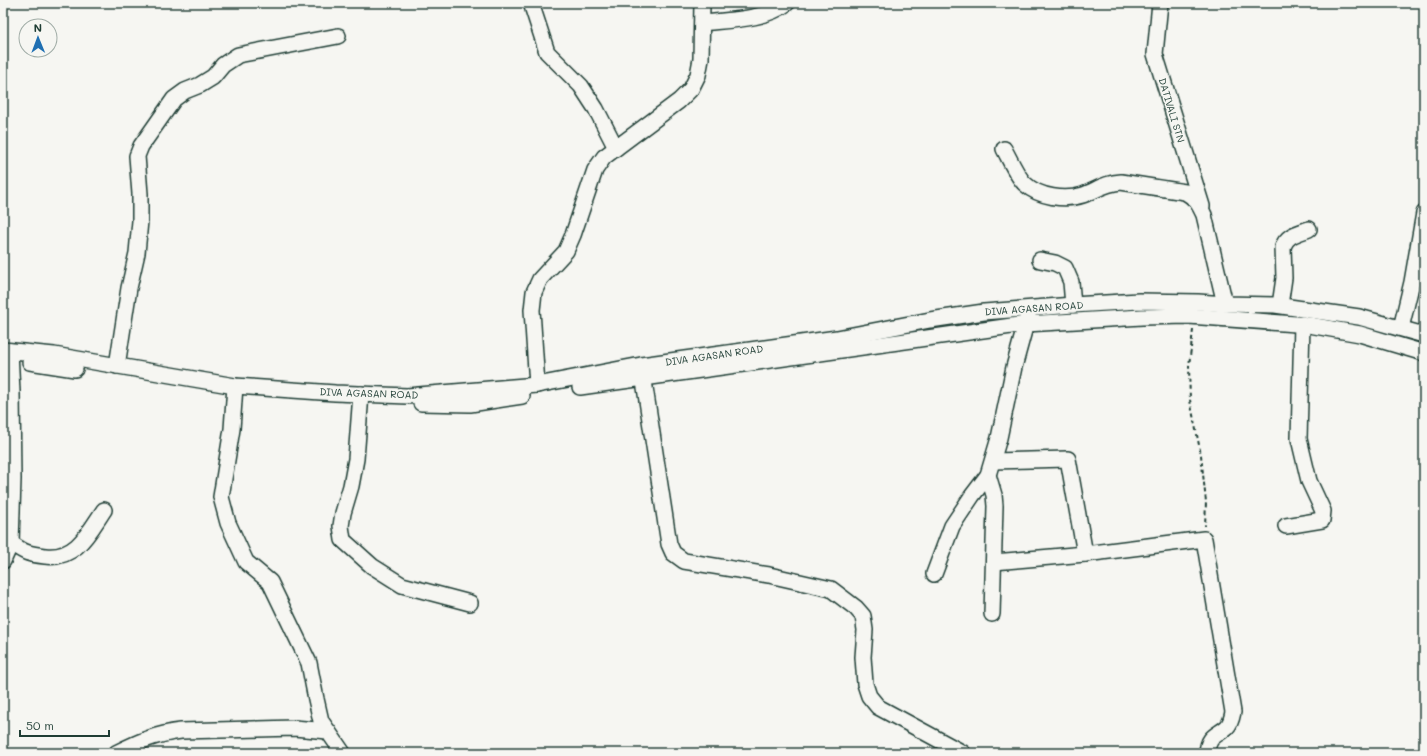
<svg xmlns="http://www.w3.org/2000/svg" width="1427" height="756" font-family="Mali,sans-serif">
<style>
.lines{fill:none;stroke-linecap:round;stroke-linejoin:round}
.minor-casing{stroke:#1f3d34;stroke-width:18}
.path{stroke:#1f3d34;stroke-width:2;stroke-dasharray:4 3;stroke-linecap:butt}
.minor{stroke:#f6f6f2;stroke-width:15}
.labels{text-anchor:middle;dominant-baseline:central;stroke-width:3;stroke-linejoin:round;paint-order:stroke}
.street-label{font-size:10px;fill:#1f3d34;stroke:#f6f6f2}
</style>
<rect width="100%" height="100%" fill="#f6f6f2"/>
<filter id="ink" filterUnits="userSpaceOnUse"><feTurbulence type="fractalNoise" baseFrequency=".025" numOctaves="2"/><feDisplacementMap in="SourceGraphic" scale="8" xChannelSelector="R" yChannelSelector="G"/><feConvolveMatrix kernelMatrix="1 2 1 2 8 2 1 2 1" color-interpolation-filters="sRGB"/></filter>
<g filter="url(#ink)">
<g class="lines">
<g class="minor-casing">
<g id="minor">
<path d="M531,3L547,52L581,86L596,109L616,148"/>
<path d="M1160,3L1155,54L1202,206"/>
<path d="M702,23C729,20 765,20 787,3"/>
<path d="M1004,149C1009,158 1018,178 1025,184C1039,197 1065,201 1083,195C1097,190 1105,183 1121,182L1185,192C1196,198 1199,204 1204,215L1225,304"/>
<path d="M1040,260L1055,263L1065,268L1071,282L1073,305"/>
<path d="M1280,305L1284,278L1283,247C1286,235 1299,233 1309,229"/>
<path d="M1401,328L1412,282L1424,213"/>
<path d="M3,350L54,355L235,386L335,393L407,396L537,385L641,365L837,338L930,320L984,312L1073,305L1139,301L1198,302L1225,304L1275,305L1359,317L1424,335"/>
<path d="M30,362L75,369"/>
<path d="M117,366L129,288L137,253L140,221V194L137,156L141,146L174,99L185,91L200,85L213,77L223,65L238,55L338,36"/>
<path d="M642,368L669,544L673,553L684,561L769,575L831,589L856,608L863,616L865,630L863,657L865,684L869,696L878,707L963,753"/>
<path d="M537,385L532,310L534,292L540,279L566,251L573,235L595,170L604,157L679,101L691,89L698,75L701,59L702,3"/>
<path d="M235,386L232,429L221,497L228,523L246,562L270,582L309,663L316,699L321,721L343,753"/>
<path d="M580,387L1026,324L1142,317L1189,316L1309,325L1360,334L1424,353"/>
<path d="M361,394L356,459L351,486L343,513L341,526L343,540L372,566L402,585L470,603"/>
<path d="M421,403L470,404L522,396"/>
<path d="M993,461L1068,459L1085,554"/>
<path d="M988,475L994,495L995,506L992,614"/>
<path d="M1286,526L1322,520L1323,511L1309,481L1299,439L1302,324"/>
<path d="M11,543C25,553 28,554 45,556C76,560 89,532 104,510"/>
<path d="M3,561L11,543L13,479L12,392L10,351"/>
<path d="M994,562L1085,554L1204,539L1233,712C1232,717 1231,723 1227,727C1217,736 1208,735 1207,753"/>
<path d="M934,574L952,526L972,496L988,475L999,438L1014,367L1028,316"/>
<path d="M116,753C138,742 156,734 181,731L294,728L328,731"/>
</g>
</g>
<path class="path" d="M1193,330L1189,366L1190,400L1201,455L1206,502L1205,526"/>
<use href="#minor" class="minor"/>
</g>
</g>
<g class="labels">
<g class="street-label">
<text transform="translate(1172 110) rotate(73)">DATIVALI STN</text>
<text transform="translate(1034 308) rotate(-4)">DIVA AGASAN ROAD</text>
<text transform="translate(714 355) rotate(-8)">DIVA AGASAN ROAD</text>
<text transform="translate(369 393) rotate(2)">DIVA AGASAN ROAD</text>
</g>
</g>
<rect width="1427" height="756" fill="none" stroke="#f6f6f2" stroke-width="16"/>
<rect x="8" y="8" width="1411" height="740" fill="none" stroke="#1f3d34" stroke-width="1.5" filter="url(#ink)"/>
<g transform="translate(38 38) rotate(359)"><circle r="19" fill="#f6f6f2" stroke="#a0aca6"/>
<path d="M0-3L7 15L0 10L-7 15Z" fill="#1f6fb2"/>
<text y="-6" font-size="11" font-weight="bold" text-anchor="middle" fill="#1f3d34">N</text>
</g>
<path d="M20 730v6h89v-6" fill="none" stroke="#1f3d34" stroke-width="2"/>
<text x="26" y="730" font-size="12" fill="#1f3d34" stroke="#f6f6f2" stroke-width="3" paint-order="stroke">50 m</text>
</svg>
